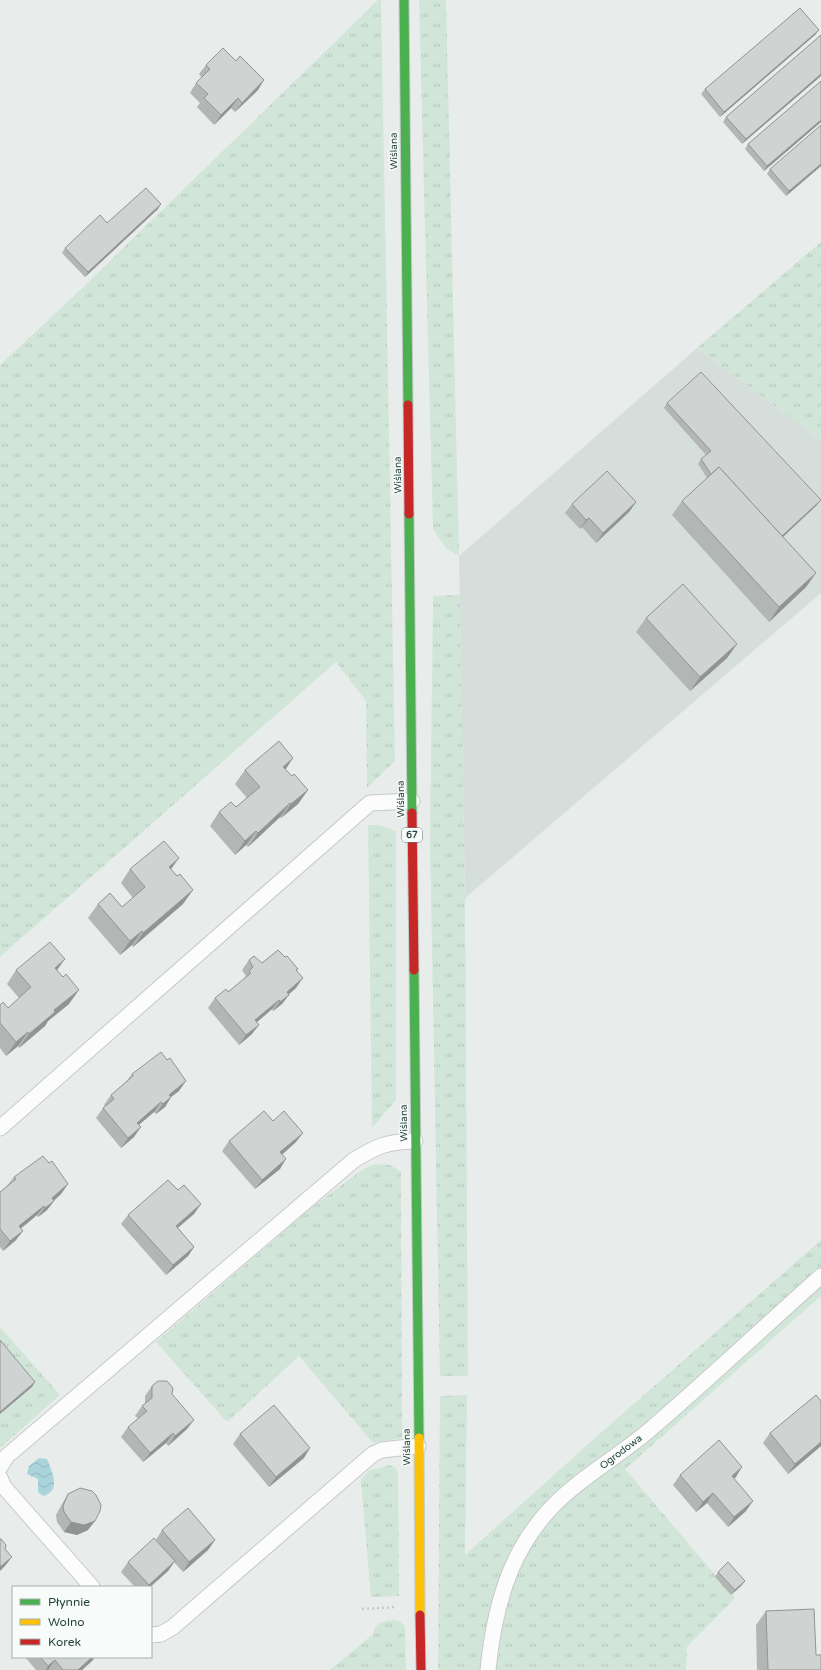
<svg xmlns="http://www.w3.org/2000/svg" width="821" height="1670" font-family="'Varela Round',sans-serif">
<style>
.built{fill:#d6dedb}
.grass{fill:url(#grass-tufts)}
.water{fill:url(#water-waves)}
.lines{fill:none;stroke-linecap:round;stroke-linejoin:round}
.lane-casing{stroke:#c5cac8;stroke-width:17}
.fast-casing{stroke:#c3ccc9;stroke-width:11}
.slow-casing{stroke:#c3ccc9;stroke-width:11}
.jam-casing{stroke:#c3ccc9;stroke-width:11}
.path{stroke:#c3ccca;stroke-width:2.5;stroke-dasharray:2 3;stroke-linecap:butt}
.lane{stroke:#fcfcfc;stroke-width:15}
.fast{stroke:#4caf50;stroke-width:9}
.slow{stroke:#ffc107;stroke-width:9}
.jam{stroke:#c62828;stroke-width:9}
.wall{fill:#b2b6b5}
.shaded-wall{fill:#919493}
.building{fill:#cfd4d2;stroke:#919493}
.labels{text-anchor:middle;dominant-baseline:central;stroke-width:3;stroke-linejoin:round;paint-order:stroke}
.shield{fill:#f7fbf9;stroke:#637a73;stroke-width:1}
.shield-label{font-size:9px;font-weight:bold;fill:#24423a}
.street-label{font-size:10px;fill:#24423a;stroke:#f7fbf9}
</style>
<defs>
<pattern id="grass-tufts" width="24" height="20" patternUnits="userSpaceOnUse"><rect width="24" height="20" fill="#d1e6d8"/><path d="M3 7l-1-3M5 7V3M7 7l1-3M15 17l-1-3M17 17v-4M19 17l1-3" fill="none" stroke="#b3c6ba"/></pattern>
<pattern id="water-waves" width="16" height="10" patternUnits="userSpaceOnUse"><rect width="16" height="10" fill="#a9d4db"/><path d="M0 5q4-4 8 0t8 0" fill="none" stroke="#91b7bd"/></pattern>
</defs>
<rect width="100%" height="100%" fill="#e8edeb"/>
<path class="built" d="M697,348L821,440V593L465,898L459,556Z"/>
<g class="grass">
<path d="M378,0H381L395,761L367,788L366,701L336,662L0,957V365L78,292Z"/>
<path d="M419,0H446L459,556L446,548L433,529Z"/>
<path d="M821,242V440L697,348Z"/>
<path d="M460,595L465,898L468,1376H440L430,841L433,596Z"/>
<path d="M368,825H379L396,831V1100L372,1128Z"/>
<path d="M375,1164L390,1165L401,1172L402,1438L373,1443L299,1356L227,1422L156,1342L312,1207L362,1170Z"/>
<path d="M821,1240V1296L625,1469L735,1598L687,1647L686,1670H438L440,1396L467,1395L465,1555L596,1437Z"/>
<path d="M0,1327L60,1395L0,1448Z"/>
<path d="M390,1465L396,1468L398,1475L399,1596L371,1597L361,1480L368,1471Z"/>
<path d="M393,1620L399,1621L405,1626L406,1670H330L373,1634C374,1623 383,1621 393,1620Z"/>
</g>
<path class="water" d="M39,1458L47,1459C52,1472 62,1491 43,1496L38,1492V1479L27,1474L29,1466Z"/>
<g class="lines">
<g class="lane-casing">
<g id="lane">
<path d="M0,1128L370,803L412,801"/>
<path d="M0,1467L7,1456L354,1160C379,1145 386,1142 415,1141"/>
<path d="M0,1478L4,1487L92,1587"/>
<path d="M151,1635L161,1634L173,1627L373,1454L382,1450L418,1446"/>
<path d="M488,1670C495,1600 513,1538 569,1491C596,1468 627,1450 653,1427C710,1378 765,1326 821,1276"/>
</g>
</g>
<g class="fast-casing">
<g id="fast">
<path d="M404,0L408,405"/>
<path d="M409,514L412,813"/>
<path d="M414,970L419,1438"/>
</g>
</g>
<g class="slow-casing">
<path id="slow" d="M419,1438L420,1615"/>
</g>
<g class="jam-casing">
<g id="jam">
<path d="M408,405L409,514"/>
<path d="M412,813L414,970"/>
<path d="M420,1615L421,1670"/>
</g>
</g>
<path class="path" d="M362,1609L396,1607"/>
<use href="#lane" class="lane"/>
<use href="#fast" class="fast"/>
<use href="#slow" class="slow"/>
<use href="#jam" class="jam"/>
</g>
<g class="wall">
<path d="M819,30L815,35L720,117L701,94L705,89Z"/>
<path d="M821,35V76L742,144L723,122L726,117Z"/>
<path d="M206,65L258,90L235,112L231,108L214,125L197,107L200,103L190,93L196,83L202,78L199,74Z"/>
<path d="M821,81V122L764,171L745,149L748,144Z"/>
<path d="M821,166L786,196L767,174L770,169Z"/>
<path d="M158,209L85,277L62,253L65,248L107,223Z"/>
<path d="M667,403L817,505L783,537L816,573L806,587L769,622L672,515L682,501L707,478L698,464L701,459L706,455L664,408Z"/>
<path d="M636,502L629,512L596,543L582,527L580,529L565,513L572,504Z"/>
<path d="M646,618L737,644L727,658L690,691L636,632Z"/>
<path d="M245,770H286L292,776L308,790L298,804L281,818L280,817L248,847L246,845L235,855L210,826L219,812L236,807L247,798L235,784Z"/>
<path d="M130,869H171L183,904L133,947L132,945L120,955L88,918L98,904L122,907L133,898L121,883Z"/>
<path d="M285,957L298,969L296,971V988L289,994L282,1004L273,1011L272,1009L257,1022L252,1034L239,1045L208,1008L215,998L228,992L242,981L246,976L242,970L249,960L262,963Z"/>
<path d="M16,970H57L69,1004L48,1021L45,1026L19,1048L18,1046L6,1056L0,1048V1005L8,1008L19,998L7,984Z"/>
<path d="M132,1074L179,1091L171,1097L165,1107L156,1114L154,1112L139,1125L134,1137L121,1148L96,1118L103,1108L105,1106L104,1105L111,1095L126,1082Z"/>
<path d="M273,1121L296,1142L282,1154L280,1169L255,1189L222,1151L229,1141Z"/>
<path d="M14,1177L68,1184L61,1194L54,1201L47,1210L38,1217L37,1215L21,1228L16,1240L3,1251L0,1247V1192L7,1186Z"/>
<path d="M178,1190L201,1204L194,1214L178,1228L194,1247L188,1256L166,1275L121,1224L128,1215Z"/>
<path d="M152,1386L172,1394L187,1429L168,1446L166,1443L143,1462L121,1437L128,1427L138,1418L135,1416L142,1406L145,1404V1396Z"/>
<path d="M770,1433L821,1446L788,1474L763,1443Z"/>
<path d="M240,1434L304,1458L269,1487L233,1444Z"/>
<path d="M680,1475L736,1477L734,1478L746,1511L728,1527L707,1503L696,1512L673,1485Z"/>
<path d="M68,1494L88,1530L77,1535L64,1532L57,1522L56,1515L62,1504Z"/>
<path d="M162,1530L215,1540L208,1550L183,1572L174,1562L168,1571L150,1587H135L121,1572L128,1562L156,1540Z"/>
<path d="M718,1572L745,1581L741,1586L731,1595L715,1577Z"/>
<path d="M766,1611L816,1655L821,1670H757L756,1625Z"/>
<path d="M25,1657H95L92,1661L82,1670H36Z"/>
</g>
<g class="shaded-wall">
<path d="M819,30L815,35L720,117L724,112Z"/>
<path d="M821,74V76L742,144L746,139Z"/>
<path d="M264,80L258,90L235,112L242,103Z"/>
<path d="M238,98L231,108L214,125L221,115Z"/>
<path d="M821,120V122L764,171L767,166Z"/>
<path d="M821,164V166L786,196L789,191Z"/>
<path d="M161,204L158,209L85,277L88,272Z"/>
<path d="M821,500L817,505L771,548L774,543Z"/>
<path d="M636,502L629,512L596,543L603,533Z"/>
<path d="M589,518L582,527L580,529L586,520Z"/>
<path d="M816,573L806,587L769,622L779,607Z"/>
<path d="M737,644L727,658L690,691L700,677Z"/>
<path d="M293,758L284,772L283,767Z"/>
<path d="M308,790L298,804L281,818L291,804Z"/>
<path d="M290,803L280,817L248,847L258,833Z"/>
<path d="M256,831L246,845L235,855L245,841Z"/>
<path d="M179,858L169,872V867Z"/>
<path d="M193,890L183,904L133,947L143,933Z"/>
<path d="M142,931L132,945L120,955L130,941Z"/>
<path d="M65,959L55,973V968Z"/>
<path d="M303,978L296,988L282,1000L289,995L282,1004L273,1011L287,992Z"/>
<path d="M79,990L69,1004L48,1021L45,1026L19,1048L29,1034L54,1010Z"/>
<path d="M279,1000L272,1009L248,1030L255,1020Z"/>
<path d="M259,1025L252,1034L239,1045L246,1035Z"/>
<path d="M28,1032L18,1046L6,1056L16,1042Z"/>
<path d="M186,1081L179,1091L171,1097L165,1107L156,1114L169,1095Z"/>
<path d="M161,1102L154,1112L130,1132L137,1123Z"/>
<path d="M141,1127L134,1137L121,1148L128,1138Z"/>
<path d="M303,1133L296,1142L274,1162L280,1152Z"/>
<path d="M286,1159L280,1169L255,1189L262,1180Z"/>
<path d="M68,1184L61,1194L47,1206L54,1201L47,1210L38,1217L52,1198Z"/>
<path d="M201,1204L194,1214L169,1235L176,1226Z"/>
<path d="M44,1206L37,1215L12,1236L19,1226Z"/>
<path d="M23,1231L16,1240L3,1251L10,1241Z"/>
<path d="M194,1247L188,1256L166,1275L173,1265Z"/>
<path d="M35,1382L32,1387L0,1414V1412Z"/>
<path d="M194,1420L187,1429L168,1446L175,1436Z"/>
<path d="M173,1433L166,1443L143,1462L150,1453Z"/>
<path d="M821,1442V1446L788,1474L795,1464Z"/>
<path d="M310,1448L304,1458L269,1487L276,1477Z"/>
<path d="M742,1467L736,1477L725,1486L732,1476Z"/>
<path d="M713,1493L707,1503L696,1512L703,1502Z"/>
<path d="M753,1501L746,1511L728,1527L734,1517Z"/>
<path d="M95,1521L88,1530L77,1535L64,1532L71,1522Z"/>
<path d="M215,1540L208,1550L183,1572L189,1562Z"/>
<path d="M12,1557L5,1566L0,1571V1567Z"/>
<path d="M175,1561L168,1571L150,1587H147Z"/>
<path d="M745,1581L741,1586L731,1595L735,1590Z"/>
<path d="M92,1657H95L92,1661L82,1670H78Z"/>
<path d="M55,1660L48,1670H46L48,1666Z"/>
</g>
<g class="building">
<path d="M800,8L819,30L724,112L705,89Z"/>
<path d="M821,35V74L746,139L726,117Z"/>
<path d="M223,48L236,61L240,56L264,80L242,103L238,98L221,115L204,98L208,94L196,83L210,69L206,65Z"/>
<path d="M821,81V120L767,166L748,144Z"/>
<path d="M821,125V164L789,191L770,169Z"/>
<path d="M146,188L161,204L88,272L65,248L100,215L107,223Z"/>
<path d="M701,372L821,500L782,536L719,467L711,474L701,459L711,451L667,403Z"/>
<path d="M719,467L816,573L779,607L682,501Z"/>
<path d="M607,471L636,502L603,533L589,518L586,520L572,504Z"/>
<path d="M683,584L737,644L700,677L646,618Z"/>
<path d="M279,741L293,758L283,767L292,776L294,774L308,790L291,804L290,803L258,833L256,831L245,841L219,812L231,802L236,807L260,787L245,770Z"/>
<path d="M164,841L179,858L169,867L177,876L180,874L193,890L143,933L142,931L130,941L98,904L110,893L122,907L145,887L130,869Z"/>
<path d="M50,942L65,959L55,968L63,977L66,974L79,990L54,1010L55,1012L29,1034L28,1032L16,1042L0,1023V1005L3,1002L8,1008L31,987L16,970Z"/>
<path d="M278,950L285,957L287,956L298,969L296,970L303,978L287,992L289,995L280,1002L279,1000L255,1020L259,1025L246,1035L215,998L226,989L228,992L251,973L249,971L253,967L249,960L254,956L262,963Z"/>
<path d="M161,1052L167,1060L170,1058L186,1081L169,1095L171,1097L163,1104L161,1102L137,1123L141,1127L128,1138L103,1108L114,1099L111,1095L133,1076L132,1074Z"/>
<path d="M264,1111L273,1121L284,1111L303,1133L280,1152L286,1159L262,1180L229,1141Z"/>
<path d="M43,1156L49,1163L52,1161L68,1184L52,1198L54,1201L45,1208L44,1206L19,1226L23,1231L10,1241L0,1229V1192L16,1179L14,1177Z"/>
<path d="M168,1180L178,1190L184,1185L201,1204L176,1226L194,1247L173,1265L128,1215Z"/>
<path d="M0,1340L35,1382L0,1412Z"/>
<path d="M158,1381H167L173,1388L172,1394L194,1420L175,1436L173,1433L150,1453L128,1427L147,1411L142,1406L152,1398V1386Z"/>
<path d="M816,1395L821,1401V1442L795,1464L770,1433Z"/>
<path d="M274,1405L310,1448L276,1477L240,1434Z"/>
<path d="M719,1440L742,1467L732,1476L753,1501L734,1517L713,1493L703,1502L680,1475Z"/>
<path d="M80,1488L92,1491L96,1495L101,1505L100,1511L95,1521L84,1525L71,1522L64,1512L63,1506L68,1494Z"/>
<path d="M188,1508L215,1540L189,1562L162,1530Z"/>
<path d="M154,1538L175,1561L149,1585L128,1562Z"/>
<path d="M0,1539H1L6,1545L5,1549L12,1557L0,1567Z"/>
<path d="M728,1562L745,1581L735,1590L718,1572Z"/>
<path d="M814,1609L816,1655H821V1670H768L766,1611Z"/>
<path d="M40,1657H92L78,1670H63L55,1660L48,1666Z"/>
</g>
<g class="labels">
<rect class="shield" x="402" y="828" width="20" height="14" rx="3"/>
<g class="shield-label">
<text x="412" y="835">67</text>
</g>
<g class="street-label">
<text transform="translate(394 151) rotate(-91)">Wiślana</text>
<text transform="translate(398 475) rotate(-91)">Wiślana</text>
<text transform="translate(401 799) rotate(-91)">Wiślana</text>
<text transform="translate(404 1123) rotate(-91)">Wiślana</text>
<text transform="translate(407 1447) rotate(-91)">Wiślana</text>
<text transform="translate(621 1452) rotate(-37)">Ogrodowa</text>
</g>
</g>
<rect x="12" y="1586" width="140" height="72" fill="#f7fbf9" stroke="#a3b1ad"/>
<rect x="20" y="1599" width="20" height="6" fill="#4caf50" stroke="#a3b1ad"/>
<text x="48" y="1606" font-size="12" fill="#24423a">Płynnie</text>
<rect x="20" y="1619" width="20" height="6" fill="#ffc107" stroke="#a3b1ad"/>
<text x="48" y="1626" font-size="12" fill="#24423a">Wolno</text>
<rect x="20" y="1639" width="20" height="6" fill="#c62828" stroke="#a3b1ad"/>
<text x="48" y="1646" font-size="12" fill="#24423a">Korek</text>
</svg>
